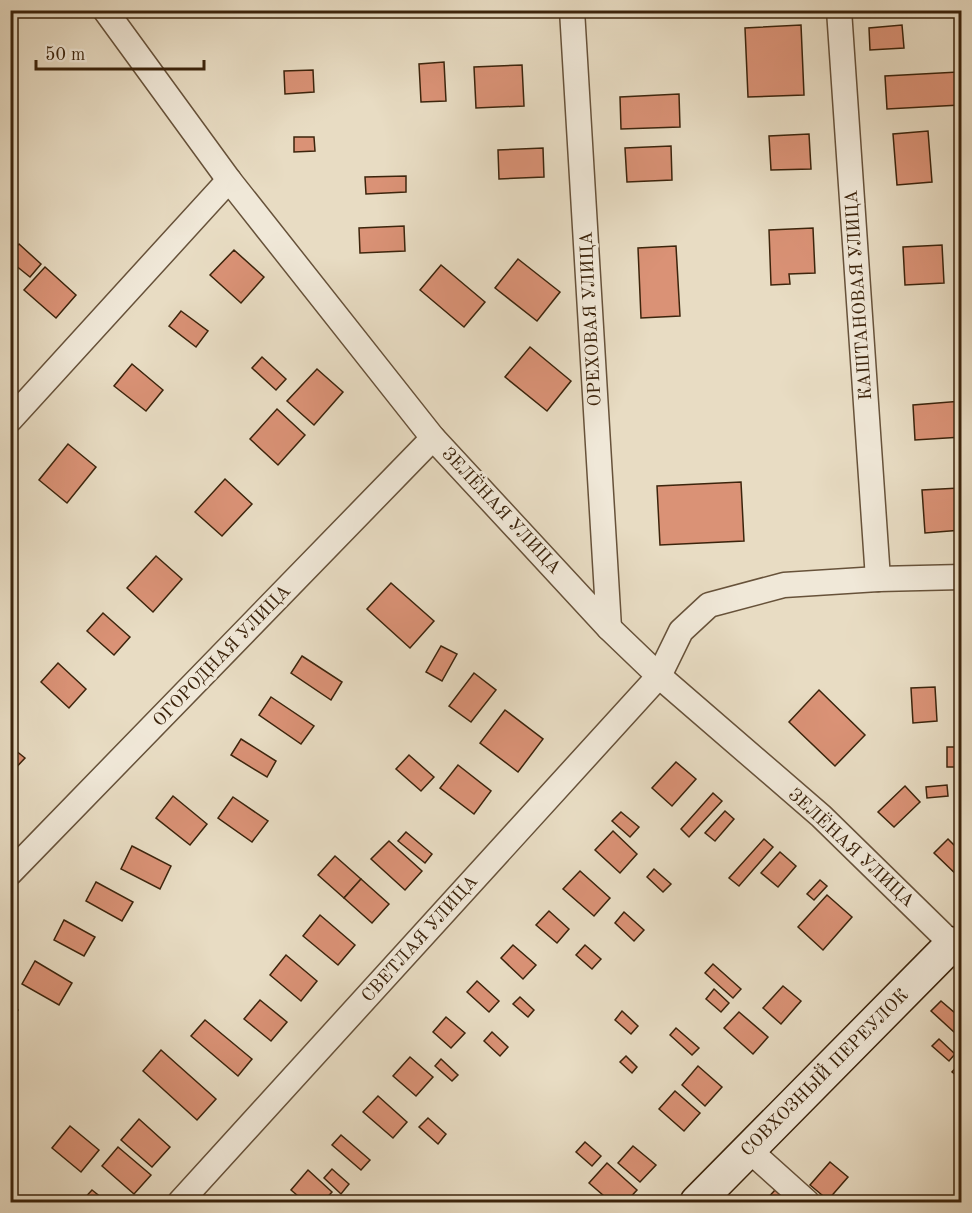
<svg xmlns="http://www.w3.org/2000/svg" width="972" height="1213" font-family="'Old Standard TT',serif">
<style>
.building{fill:#da9276;stroke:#3c240c;stroke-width:1.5}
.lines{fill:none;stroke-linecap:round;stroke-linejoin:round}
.street-casing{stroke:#67523a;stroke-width:27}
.secondary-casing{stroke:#3c240c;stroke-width:36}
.street{stroke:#f0e8d8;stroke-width:24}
.secondary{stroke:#f0e8d8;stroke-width:33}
.labels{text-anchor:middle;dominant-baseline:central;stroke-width:6;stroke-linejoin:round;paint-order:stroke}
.street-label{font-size:18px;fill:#3c240c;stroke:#f0e8d8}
</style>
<rect width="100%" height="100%" fill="#e8dcc3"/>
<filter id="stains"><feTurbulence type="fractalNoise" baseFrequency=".00333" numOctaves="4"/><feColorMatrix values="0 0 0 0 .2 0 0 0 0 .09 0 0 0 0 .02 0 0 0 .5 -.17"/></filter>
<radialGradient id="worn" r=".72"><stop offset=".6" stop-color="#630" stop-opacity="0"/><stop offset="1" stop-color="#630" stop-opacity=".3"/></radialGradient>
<g class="building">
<path d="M801,25L804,95L748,97L745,28Z"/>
<path d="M902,25L904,48L870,50L869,28Z"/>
<path d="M444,62L446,101L421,102L419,64Z"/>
<path d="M522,65L524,106L476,108L474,67Z"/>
<path d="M313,70L314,92L285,94L284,71Z"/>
<path d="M958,72L960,105L887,109L885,76Z"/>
<path d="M679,94L680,127L621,129L620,97Z"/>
<path d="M928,131L932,182L897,185L893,134Z"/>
<path d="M809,134L811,169L771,170L769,136Z"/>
<path d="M294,137H314L315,151L294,152Z"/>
<path d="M671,146L672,180L627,182L625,148Z"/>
<path d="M543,148L544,177L499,179L498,150Z"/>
<path d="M406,176V192L366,194L365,177Z"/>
<path d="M404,226L405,251L360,253L359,228Z"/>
<path d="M813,228L815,273L789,274L790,284L771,285L769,230Z"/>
<path d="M19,244L41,264L30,277L10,261V253Z"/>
<path d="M942,245L944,283L905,285L903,247Z"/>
<path d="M676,246L680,316L641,318L638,248Z"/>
<path d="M234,250L264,277L241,303L210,275Z"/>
<path d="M518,259L560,292L537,321L495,288Z"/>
<path d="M441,265L485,302L464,327L420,290Z"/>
<path d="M45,267L76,295L56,318L24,290Z"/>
<path d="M181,311L208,331L196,347L169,326Z"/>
<path d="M530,347L571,381L547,411L505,377Z"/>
<path d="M262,357L286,379L276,390L252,368Z"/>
<path d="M132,364L163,390L146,411L114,386Z"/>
<path d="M317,369L343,392L314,425L287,401Z"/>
<path d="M962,401V437L915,440L913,405Z"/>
<path d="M277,409L305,435L278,465L250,439Z"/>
<path d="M68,444L96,467L67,503L39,480Z"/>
<path d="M225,479L252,504L222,536L195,512Z"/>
<path d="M741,482L744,541L660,545L657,486Z"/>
<path d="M959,488L962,530L925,533L922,490Z"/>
<path d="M156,556L182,579L153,612L127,588Z"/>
<path d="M391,583L434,621L410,648L367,609Z"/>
<path d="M103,613L130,637L114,655L87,631Z"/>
<path d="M441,646L457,654L442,681L426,672Z"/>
<path d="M302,656L342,682L331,700L291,673Z"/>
<path d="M58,663L86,689L69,708L41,682Z"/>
<path d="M474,673L496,690L471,722L449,706Z"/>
<path d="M935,687L937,721L913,723L911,688Z"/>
<path d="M819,690L865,735L835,766L789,722Z"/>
<path d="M271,697L314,726L301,744L259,715Z"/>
<path d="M505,710L543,739L518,772L480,743Z"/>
<path d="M241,739L276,761L267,777L231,755Z"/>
<path d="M10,746L25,758L10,774Z"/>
<rect x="947" y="747" width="15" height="20"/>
<path d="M409,755L434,777L421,791L396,769Z"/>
<path d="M676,762L696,779L672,806L652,788Z"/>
<path d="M458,765L491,791L474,814L440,788Z"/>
<path d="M947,785L948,796L927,798L926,787Z"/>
<path d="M905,786L920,802L894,827L878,812Z"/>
<path d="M713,793L722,801L689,837L681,829Z"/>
<path d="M173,796L207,824L190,845L156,818Z"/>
<path d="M233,797L268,821L252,842L218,818Z"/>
<path d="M725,811L734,819L715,841L705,833Z"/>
<path d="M621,812L639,827L630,837L612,821Z"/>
<path d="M613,831L637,854L620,873L595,850Z"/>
<path d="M406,832L432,854L425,863L398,841Z"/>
<path d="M957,833H962V845H958Z"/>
<path d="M764,839L773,847L739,886L729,878Z"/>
<path d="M948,839L962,853V880L934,853Z"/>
<path d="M389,841L422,871L405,890L371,859Z"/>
<path d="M132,846L171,866L160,889L121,869Z"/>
<path d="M780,852L796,866L778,887L761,873Z"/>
<path d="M335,856L361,879L344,898L318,875Z"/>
<path d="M654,869L671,884L663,892L647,877Z"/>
<path d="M580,871L610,898L594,916L563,889Z"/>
<path d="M361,879L389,904L372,923L344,898Z"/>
<path d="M820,880L827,886L814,900L807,894Z"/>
<path d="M96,882L133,902L122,921L86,901Z"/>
<path d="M827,895L852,917L823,950L798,927Z"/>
<path d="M549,911L569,929L557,943L536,925Z"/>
<path d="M624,912L644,930L634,941L615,923Z"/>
<path d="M320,915L355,945L338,965L303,936Z"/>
<path d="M64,920L95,937L84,956L54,940Z"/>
<path d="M513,945L536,965L523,979L501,958Z"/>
<path d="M585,945L601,959L592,969L576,955Z"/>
<path d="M286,955L317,981L301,1001L270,975Z"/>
<path d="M35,961L72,983L59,1005L22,984Z"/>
<path d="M713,964L741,989L733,998L705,973Z"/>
<path d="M477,981L499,1001L489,1012L467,992Z"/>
<path d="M783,986L801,1001L781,1024L763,1008Z"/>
<path d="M714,989L729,1003L721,1012L706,999Z"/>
<path d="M520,997L534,1010L528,1017L513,1004Z"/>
<path d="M260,1000L287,1022L271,1041L244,1019Z"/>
<path d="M941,1001L962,1019V1025L955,1033L931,1011Z"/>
<path d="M10,1006L18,1010L10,1023Z"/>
<path d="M622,1011L638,1026L631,1034L615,1020Z"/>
<path d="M739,1012L768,1037L753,1054L724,1028Z"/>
<path d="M446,1017L465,1033L451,1048L433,1032Z"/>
<path d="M205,1020L252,1059L238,1076L191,1036Z"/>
<path d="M676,1028L699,1048L692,1055L670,1035Z"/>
<path d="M492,1032L508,1047L500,1056L484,1041Z"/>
<path d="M939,1039L955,1054L949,1061L932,1046Z"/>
<path d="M161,1050L216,1099L197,1120L143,1071Z"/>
<path d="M626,1056L637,1067L632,1073L620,1062Z"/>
<path d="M410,1057L433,1077L416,1096L393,1076Z"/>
<path d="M441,1059L458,1075L452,1081L435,1066Z"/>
<path d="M962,1061V1080L952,1072Z"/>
<path d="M698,1066L722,1087L705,1106L682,1085Z"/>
<path d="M675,1091L700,1113L684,1131L659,1109Z"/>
<path d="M378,1096L407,1122L393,1138L363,1112Z"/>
<path d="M428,1118L446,1134L438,1144L419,1127Z"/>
<path d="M139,1119L170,1147L152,1167L121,1140Z"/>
<path d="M70,1126L99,1150L81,1172L52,1148Z"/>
<path d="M341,1135L370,1160L361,1170L332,1145Z"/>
<path d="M585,1142L601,1156L592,1166L576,1152Z"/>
<path d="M633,1146L656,1165L640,1182L618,1163Z"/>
<path d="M118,1147L151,1175L134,1194L102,1166Z"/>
<path d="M830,1162L848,1177L828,1200L810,1185Z"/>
<path d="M607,1163L637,1190L626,1202H611L589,1183Z"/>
<path d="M332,1169L349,1184L341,1194L324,1178Z"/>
<path d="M308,1170L332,1192L323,1202H305L291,1190Z"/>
<path d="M92,1190L107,1202H81Z"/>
<path d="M775,1190L790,1202H764Z"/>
</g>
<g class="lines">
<g class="street-casing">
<g id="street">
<path d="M105,10L229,180L433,438L609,628L659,676L821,816L952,944"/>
<path d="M572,10L609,628"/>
<path d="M839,10L878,579"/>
<path d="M10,420L229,180"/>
<path d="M10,873L433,438"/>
<path d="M749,1150L807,1202"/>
<path d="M180,1202L659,676L681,631L709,605L784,585L878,579L962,577"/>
</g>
</g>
<g class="secondary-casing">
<path id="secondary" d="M697,1202L952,944L962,952"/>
</g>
<use href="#street" class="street"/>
<use href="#secondary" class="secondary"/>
</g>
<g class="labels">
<g class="street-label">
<text transform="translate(859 295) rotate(-94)">КАШТАНОВАЯ УЛИЦА</text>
<text transform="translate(591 319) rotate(-93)">ОРЕХОВАЯ УЛИЦА</text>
<text transform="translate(501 511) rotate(47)">ЗЕЛЁНАЯ УЛИЦА</text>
<text transform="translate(222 656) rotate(-46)">ОГОРОДНАЯ УЛИЦА</text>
<text transform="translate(851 848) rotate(43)">ЗЕЛЁНАЯ УЛИЦА</text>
<text transform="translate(420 939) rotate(-48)">СВЕТЛАЯ УЛИЦА</text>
<text transform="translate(825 1073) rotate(-45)">СОВХОЗНЫЙ ПЕРЕУЛОК</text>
</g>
</g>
<rect width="972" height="1213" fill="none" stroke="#e8dcc3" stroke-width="36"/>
<rect x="12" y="12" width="948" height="1189" fill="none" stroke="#3c240c" stroke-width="3"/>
<rect x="18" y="18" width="936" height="1177" fill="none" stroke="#3c240c" stroke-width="1.5"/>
<path d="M36 60v9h168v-9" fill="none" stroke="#3c240c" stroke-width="3"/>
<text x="45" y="60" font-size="18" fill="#3c240c" stroke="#f0e8d8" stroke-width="4.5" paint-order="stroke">50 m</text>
<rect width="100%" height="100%" filter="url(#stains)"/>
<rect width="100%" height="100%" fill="url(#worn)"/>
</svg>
